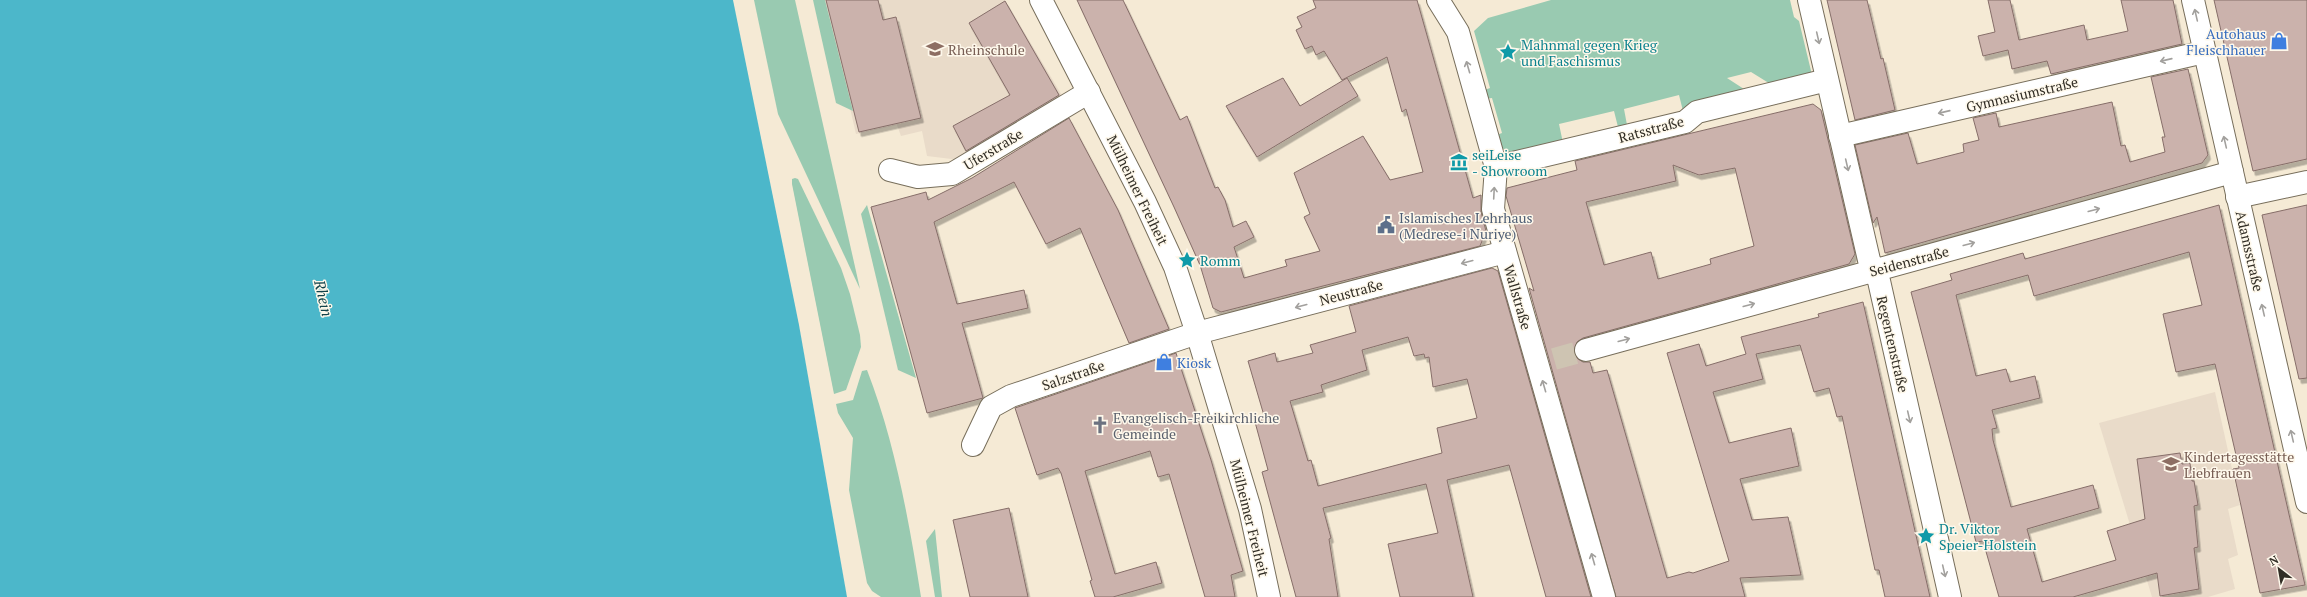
<svg xmlns="http://www.w3.org/2000/svg" width="2307" height="597" font-family="'PT Serif',serif">
<style>
.education{fill:#e9dbc9}
.green{fill:#99cab1}
.water{fill:#4cb7ca}
.building{fill:#cbb2ac;stroke:#866e69;fill-rule:evenodd;filter:url(#shadow)}
.lines{fill:none;stroke-linecap:round;stroke-linejoin:round}
.minor-tunnel{stroke:#cec4b2;stroke-width:22;stroke-dasharray:22 11;stroke-linecap:butt}
.minor-casing{stroke:#776e5b;stroke-width:24}
.minor{stroke:#fff;stroke-width:22}
.oneway{stroke:#a2a09d}
.labels{text-anchor:middle;dominant-baseline:central;stroke-width:3;stroke-linejoin:round;paint-order:stroke}
.shop-label{font-size:14px;fill:#366cbe;stroke:#fef8eb;text-anchor:end}
.culture-label{font-size:14px;fill:#0d838f;stroke:#fef8eb;text-anchor:start}
.education-label{font-size:14px;fill:#785e54;stroke:#fef8eb;text-anchor:start}
.street-label{font-size:14px;fill:#312d25;stroke:#fef8eb}
.service-label{font-size:14px;fill:#4e5e75;stroke:#fef8eb;text-anchor:start}
.worship-label{font-size:14px;fill:#5b616d;stroke:#fef8eb;text-anchor:start}
.water-label{font-size:15px;font-style:italic;fill:#11424a;stroke:#fef8eb}
</style>
<defs>
<filter id="shadow"><feDropShadow dx="2.5" dy="4.5" stdDeviation="0" flood-color="#0004"/></filter>
</defs>
<rect width="100%" height="100%" fill="#f5ead5"/>
<g class="education">
<path d="M825,0H1005L1063,97L960,160L927,156L922,131L901,136L897,125L856,134Z"/>
<path d="M2215,392L2240,505L2228,509L2238,555L2228,559L2235,589L2208,597H2152L2099,423Z"/>
</g>
<g class="green">
<path d="M754,0H795L860,289L778,114Z"/>
<path d="M813,0H825L853,111L836,103Z"/>
<path d="M1551,0H1790L1794,17L1799,21L1812,75L1772,85L1751,72L1727,78L1747,91L1684,115L1679,95L1624,109L1627,125L1618,127L1614,111L1559,124L1563,143L1514,155L1497,145L1494,136L1502,133L1492,98L1484,99L1482,91L1490,88L1474,31L1488,18Z"/>
<path d="M795,178L798,179L841,268L850,294L860,335L861,347L846,390L834,394L792,184V179Z"/>
<path d="M867,205L916,378L898,370L861,214Z"/>
<path d="M867,370C895,442 909,521 921,597H881L872,591L867,583L849,490L853,438L838,413L836,404L853,400L862,371Z"/>
<path d="M935,529L942,597H935L926,541Z"/>
</g>
<path class="water" d="M0,0H733L799,325L847,597H0Z"/>
<g class="building">
<path d="M826,0H878L883,20L896,17L921,118L859,132Z"/>
<path d="M1077,0H1123L1180,120L1187,116L1215,188L1218,187L1225,200L1233,227L1246,221L1254,237L1234,247L1244,278L1287,266L1285,260L1320,251L1304,217L1310,214L1294,173L1363,136L1390,180L1423,172L1406,109L1402,112L1387,57L1342,80L1324,51L1316,55L1312,46L1305,49L1296,30L1302,27L1297,17L1316,8L1313,0H1417L1473,198L1481,195V212L1486,231L1480,246L1221,312L1213,308L1200,265L1174,207Z"/>
<path d="M1827,0H1867L1881,59L1883,58L1895,110L1855,120Z"/>
<path d="M1988,0H2010L2019,40L2084,25L2087,40L2128,31L2121,0H2173L2182,44L2051,74L2047,61L2012,69L2008,50L1983,56L1978,36L1995,32Z"/>
<path d="M2214,0H2307V159L2253,171Z"/>
<path d="M1005,1L1059,95L966,151L953,126L1010,95L969,23Z"/>
<path d="M2188,69L2208,155L2202,163L1885,253L1877,217L1873,223L1855,145L1908,133L1917,164L1964,152L1963,144L1979,140L1973,118L1996,113L1999,127L2112,102L2121,146L2125,145L2130,162L2165,152L2162,137H2165L2151,77Z"/>
<path d="M1283,78L1300,106L1347,78L1358,96L1257,157L1226,106Z"/>
<path d="M1813,104L1821,110L1855,254L1849,264L1583,338L1577,342L1574,353L1578,359L1583,362H1590L1593,373L1607,370L1667,578L1689,572L1693,573L1729,561L1667,353L1699,344L1706,366L1746,354L1741,337L1819,317L1818,314L1863,302L1930,597H1885L1879,570H1875L1842,416L1837,417L1829,388L1814,392L1800,345L1756,354L1763,379L1713,392L1729,443L1791,428L1799,466L1740,479L1752,520L1788,517L1801,575L1740,578L1745,597H1616L1529,288L1534,291L1506,196L1507,188L1577,170L1575,161ZM1673,165L1699,175L1735,168L1754,246L1710,259L1711,264L1658,279L1651,252L1604,265L1586,202L1676,181Z"/>
<path d="M1069,118L1118,210L1169,329L1129,343L1080,228L1046,244L1014,182L934,222L957,304L1024,290L1028,308L962,323L983,398L927,413L871,207L926,192L928,200L972,178Z"/>
<path d="M2219,205L2305,585L2260,593L2233,469L2239,468L2215,364L2176,372L2163,314L2202,305L2189,252L2034,296L2028,275L1956,295L1976,376L2006,369L2010,382L2035,376L2040,398L1992,410L1997,428L1992,429L1993,440L2011,507L2093,485L2099,508L2027,529L2042,582L2116,560L2107,531L2145,519L2137,459L2180,453L2182,464L2190,463L2192,481H2194L2198,505L2194,506L2198,547L2194,548L2199,589L2160,596L2157,573L2073,597H1999L1983,541L1976,542L1911,292L1952,280L1950,274L2023,253L2025,259Z"/>
<path d="M2307,205V378L2299,379L2262,215Z"/>
<path d="M1492,268L1498,271L1591,597H1546L1509,465L1447,480L1473,597H1400L1388,544L1438,533L1426,484L1323,508L1331,538L1329,539L1338,597H1296L1262,472L1268,470L1255,422L1265,419L1248,361L1275,353L1277,362L1313,353L1310,345L1356,332L1349,306ZM1408,337L1414,356L1424,354L1425,358L1429,357L1433,387L1467,379L1477,418L1437,428L1442,453L1318,486L1311,460L1308,461L1290,401L1323,392L1321,385L1367,370L1362,350Z"/>
<path d="M1176,353L1211,460L1243,571L1231,575L1235,597H1205L1169,474L1158,477L1150,451L1085,471L1115,574L1156,562L1162,583L1113,597H1095L1090,581L1092,580L1061,473L1058,468L1037,475L1015,408Z"/>
<path d="M1009,508L1028,597H970L953,520Z"/>
</g>
<g class="lines">
<path class="minor-tunnel" d="M1554,359L1586,350"/>
<g class="minor-casing">
<g id="minor">
<path d="M1041,0L1145,202L1175,267L1197,333L1250,509L1269,597"/>
<path d="M1438,0L1458,32L1496,167L1493,209L1604,597"/>
<path d="M1809,0L1869,260L1879,281L1950,597"/>
<path d="M2193,0L2307,502"/>
<path d="M1840,136L2204,52"/>
<path d="M1496,167L1685,122L1697,112L1827,80"/>
<path d="M890,170L918,177L952,174L1089,92"/>
<path d="M2237,197L2307,182"/>
<path d="M1586,350L2232,172"/>
<path d="M973,445L991,407L1011,396L1197,333L1505,252"/>
</g>
</g>
<use href="#minor" class="minor"/>
</g>
<defs><path id="oneway-shaft" d="M-6 0H5M1.5-3L5.5 0L1.5 3" fill="none" stroke-width="1.6" stroke-linecap="round" stroke-linejoin="round"/></defs>
<g class="oneway">
<use href="#oneway-shaft" transform="translate(2196 15) rotate(-103)"/>
<use href="#oneway-shaft" transform="translate(1818 38) rotate(77)"/>
<use href="#oneway-shaft" transform="translate(2166 60) rotate(167)"/>
<use href="#oneway-shaft" transform="translate(1468 67) rotate(-106)"/>
<use href="#oneway-shaft" transform="translate(1944 112) rotate(167)"/>
<use href="#oneway-shaft" transform="translate(2225 142) rotate(-103)"/>
<use href="#oneway-shaft" transform="translate(1847 165) rotate(77)"/>
<use href="#oneway-shaft" transform="translate(1494 193) rotate(-87)"/>
<use href="#oneway-shaft" transform="translate(2094 210) rotate(-15)"/>
<use href="#oneway-shaft" transform="translate(1969 244) rotate(-15)"/>
<use href="#oneway-shaft" transform="translate(1467 262) rotate(165)"/>
<use href="#oneway-shaft" transform="translate(1749 305) rotate(-15)"/>
<use href="#oneway-shaft" transform="translate(1301 306) rotate(165)"/>
<use href="#oneway-shaft" transform="translate(2263 310) rotate(-103)"/>
<use href="#oneway-shaft" transform="translate(1624 340) rotate(-15)"/>
<use href="#oneway-shaft" transform="translate(1544 386) rotate(-106)"/>
<use href="#oneway-shaft" transform="translate(1909 417) rotate(77)"/>
<use href="#oneway-shaft" transform="translate(2292 436) rotate(-103)"/>
<use href="#oneway-shaft" transform="translate(1593 559) rotate(-106)"/>
<use href="#oneway-shaft" transform="translate(1944 571) rotate(77)"/>
</g>
<defs>
<g id="shop-bare" transform="scale(1.38)"><path d="M-5-2.5h2.3a2.7 3.5 0 0 1 5.4 0H5L5.5 6h-11ZM-1.5-2.5h3a1.5 2.3 0 0 0-3 0Z" fill="#3f7fe0" stroke="#fef8eb" stroke-width="2.5" paint-order="stroke"/></g>
<g id="school-bare" transform="scale(1.38)"><path d="M0-5L7-2L0 1L-7-2ZM-4 1L0 2.5L4 1V4Q0 6-4 4Z" fill="#8d6e63" stroke="#fef8eb" stroke-width="2.5" paint-order="stroke"/></g>
<g id="sight-bare" transform="scale(1.38)"><path d="M0-6L1.8-2.2L6-1.7L2.9 1.2L3.7 5.4L0 3.3L-3.7 5.4L-2.9 1.2L-6-1.7L-1.8-2.2Z" fill="#0f9aa8" stroke="#fef8eb" stroke-width="2.5" paint-order="stroke"/></g>
<g id="museum-bare" transform="scale(1.38)"><path d="M0-6L6-3V-2H-6V-3ZM-5-1h2V3h-2ZM-1-1h2V3h-2ZM3-1h2V3H3ZM-6 4H6V6H-6Z" fill="#0f9aa8" stroke="#fef8eb" stroke-width="2.5" paint-order="stroke"/></g>
<g id="civic-bare" transform="scale(1.38)"><path d="M-.6-6.5H3V-4.5H.6V-3L4-1V1h2V6H-6V1h2V-1L-.6-3ZM-1.2 2.5V6h2.4V2.5Z" fill="#5c6f8a" stroke="#fef8eb" stroke-width="2.5" paint-order="stroke"/></g>
<g id="church-bare" transform="scale(1.38)"><path d="M-1.2-6h2.4v3.5h3.3v2.4h-3.3V6h-2.4V-.1h-3.3v-2.4h3.3Z" fill="#6b7280" stroke="#fef8eb" stroke-width="2.5" paint-order="stroke"/></g>
</defs>
<g fill-rule="evenodd">
<use href="#shop-bare" x="2279" y="41"/>
<use href="#school-bare" x="935" y="49"/>
<use href="#sight-bare" x="1508" y="52"/>
<use href="#museum-bare" x="1459" y="162"/>
<use href="#civic-bare" x="1386" y="225"/>
<use href="#sight-bare" x="1187" y="260"/>
<use href="#shop-bare" x="1164" y="362"/>
<use href="#church-bare" x="1100" y="425"/>
<use href="#school-bare" x="2171" y="464"/>
<use href="#sight-bare" x="1926" y="536"/>
</g>
<g class="labels">
<g class="shop-label">
<text x="2266" y="33">Autohaus<tspan x="2266" dy="16">Fleischhauer</tspan></text>
<text x="1177" y="362" text-anchor="start">Kiosk</text>
</g>
<g class="culture-label">
<text x="1521" y="44">Mahnmal gegen Krieg<tspan x="1521" dy="16">und Faschismus</tspan></text>
<text x="1472" y="154">seiLeise<tspan x="1472" dy="16">- Showroom</tspan></text>
<text x="1200" y="260">Romm</text>
<text x="1939" y="528">Dr. Viktor<tspan x="1939" dy="16">Speier-Holstein</tspan></text>
</g>
<g class="education-label">
<text x="948" y="49">Rheinschule</text>
<text x="2184" y="456">Kindertagesstätte<tspan x="2184" dy="16">Liebfrauen</tspan></text>
</g>
<g class="street-label">
<text transform="translate(2022 94) rotate(-13)">Gymnasiumstraße</text>
<text transform="translate(1651 129) rotate(-15)">Ratsstraße</text>
<text transform="translate(993 149) rotate(-31)">Uferstraße</text>
<text transform="translate(1138 190) rotate(64)">Mülheimer Freiheit</text>
<text transform="translate(2250 251) rotate(77)">Adamsstraße</text>
<text transform="translate(1909 261) rotate(-15)">Seidenstraße</text>
<text transform="translate(1351 292) rotate(-15)">Neustraße</text>
<text transform="translate(1518 297) rotate(74)">Wallstraße</text>
<text transform="translate(1893 344) rotate(77)">Regentenstraße</text>
<text transform="translate(1073 375) rotate(-19)">Salzstraße</text>
<text transform="translate(1250 518) rotate(76)">Mülheimer Freiheit</text>
</g>
<g class="service-label">
<text x="1399" y="217">Islamisches Lehrhaus<tspan x="1399" dy="16">(Medrese-i Nuriye)</tspan></text>
</g>
<g class="worship-label">
<text x="1113" y="417">Evangelisch-Freikirchliche<tspan x="1113" dy="16">Gemeinde</tspan></text>
</g>
<g class="water-label">
<text transform="translate(324 298) rotate(77)">Rhein</text>
</g>
</g>
<g transform="translate(2279 569) rotate(329)" stroke="#fef8eb" stroke-width="3" paint-order="stroke">
<path d="M0-3L7 15L0 10L-7 15Z" fill="#312d25"/>
<text y="-6" font-size="11" font-weight="bold" text-anchor="middle" fill="#312d25">N</text>
</g>
</svg>
